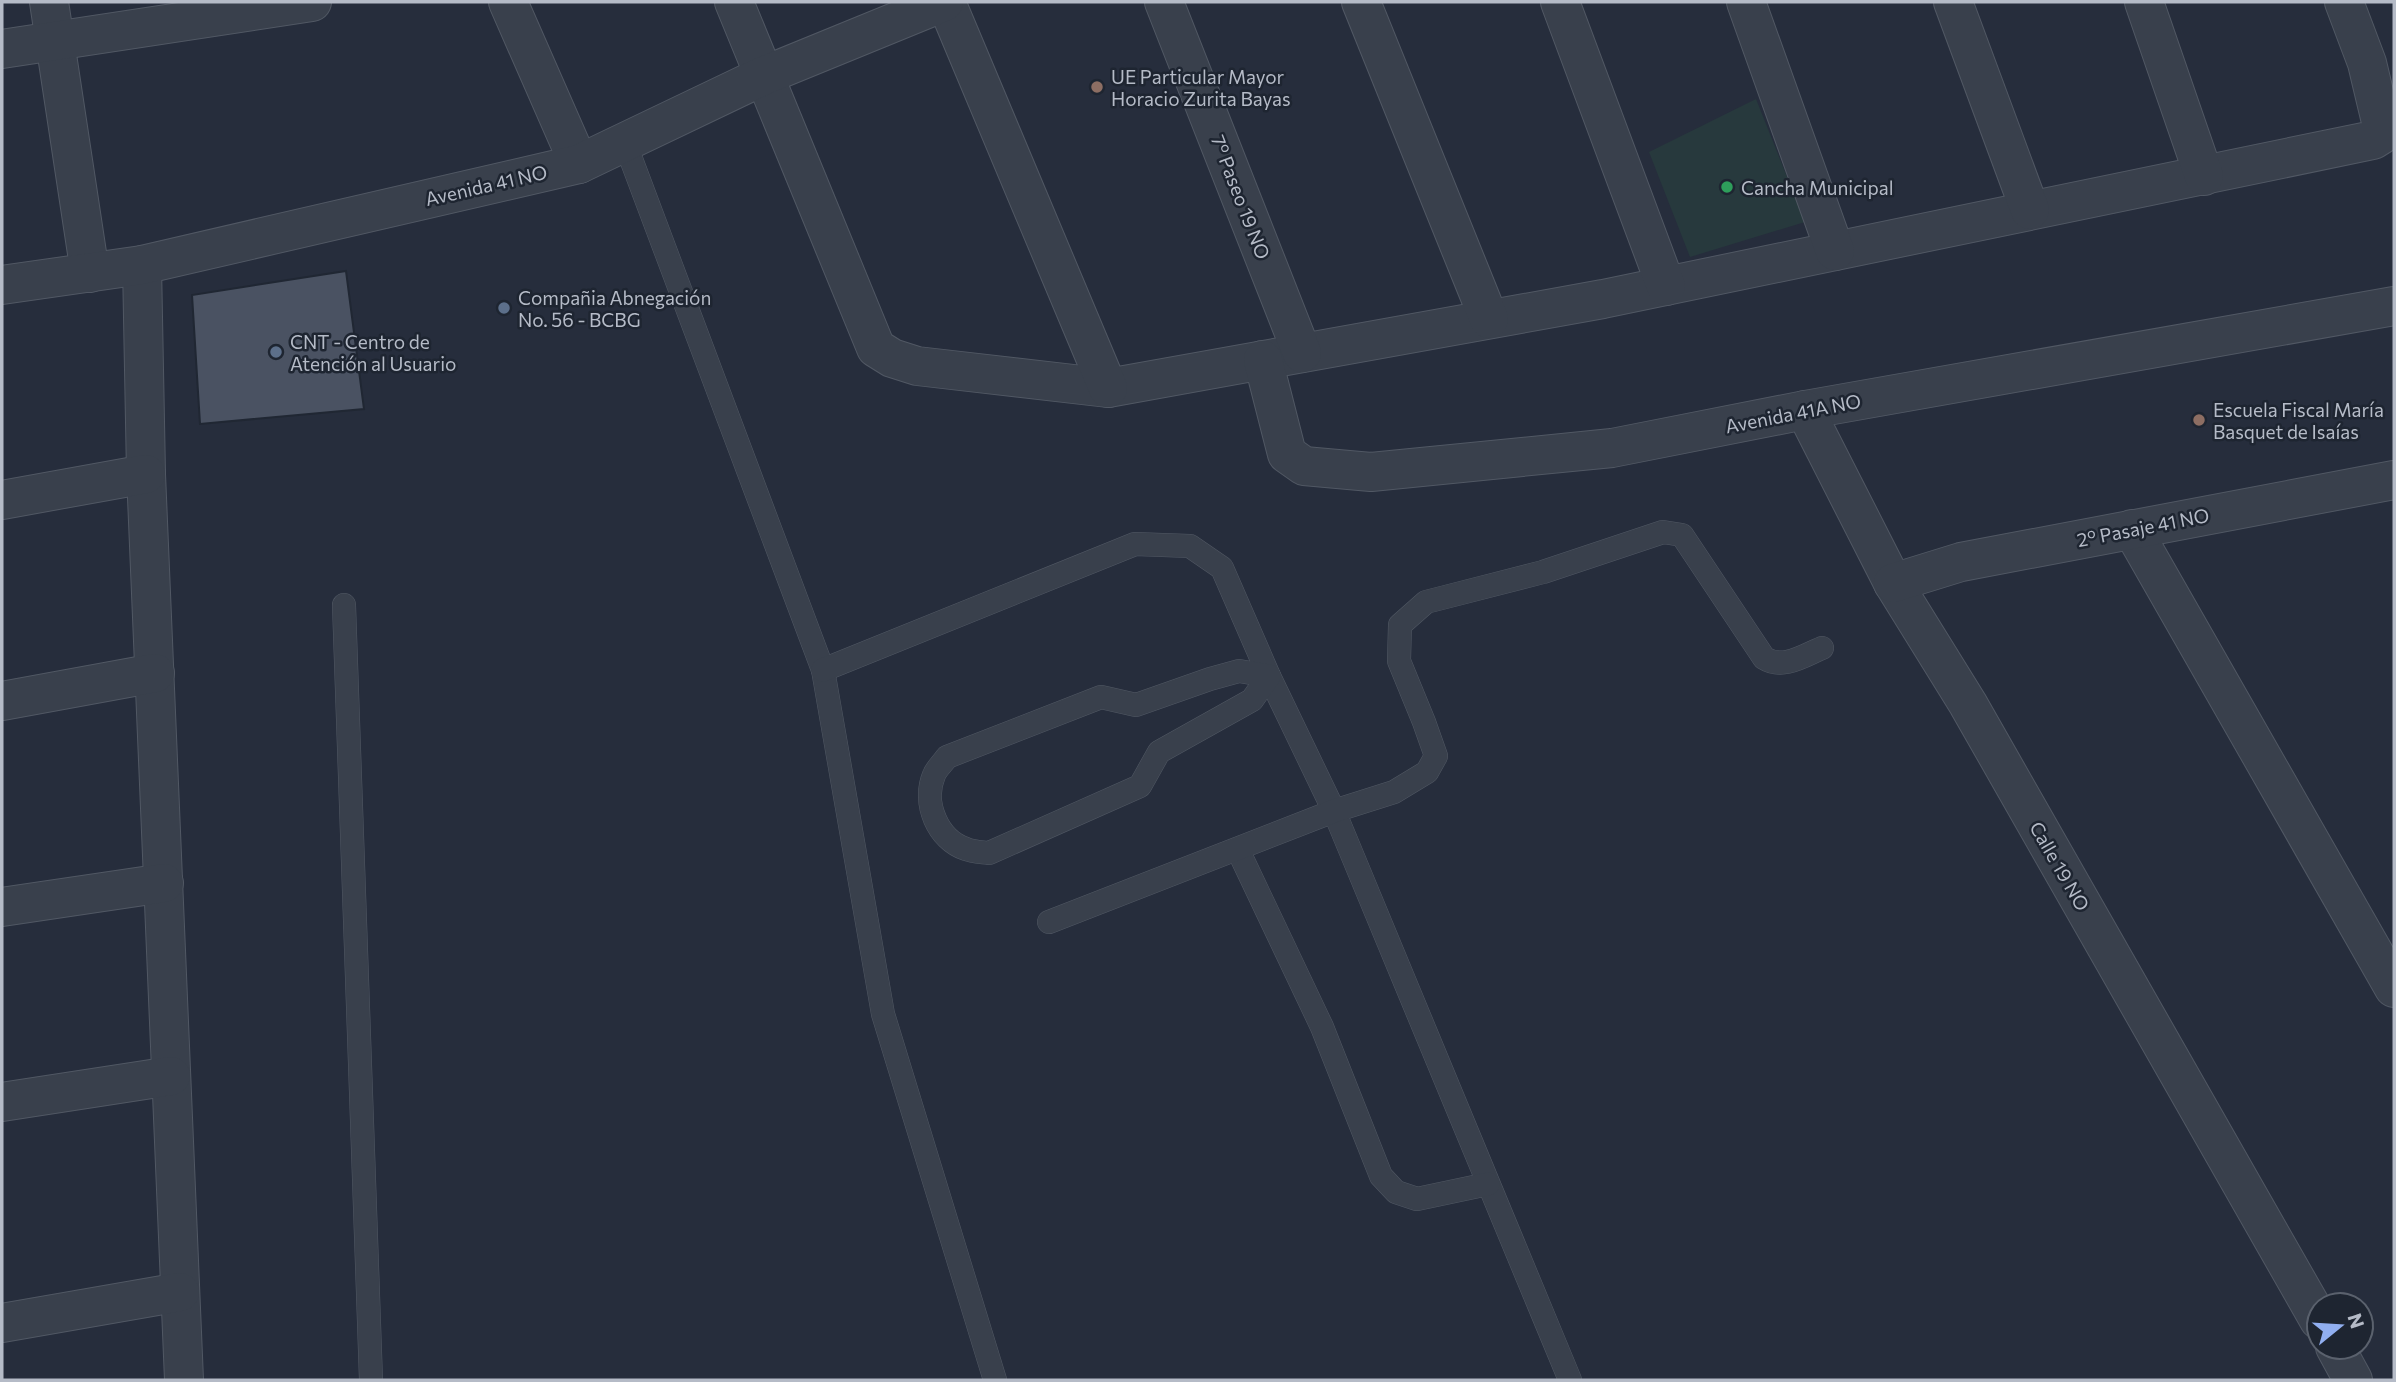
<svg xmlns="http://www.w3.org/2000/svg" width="2396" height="1382" font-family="Commissioner,sans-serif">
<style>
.pitch{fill:#27393d}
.building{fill:#4a5262;stroke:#202733;stroke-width:2}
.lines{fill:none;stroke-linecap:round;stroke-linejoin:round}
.service-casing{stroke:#515864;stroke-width:24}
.minor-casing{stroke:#515864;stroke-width:40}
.service{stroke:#39404c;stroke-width:23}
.minor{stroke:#39404c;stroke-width:38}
.education-dot{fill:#8d6e63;stroke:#1e2531;stroke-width:2.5}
.leisure-dot{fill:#2e9e5b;stroke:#1e2531;stroke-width:2.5}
.service-dot{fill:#5c6f8a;stroke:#1e2531;stroke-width:2.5}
.labels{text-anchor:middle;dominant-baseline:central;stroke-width:5;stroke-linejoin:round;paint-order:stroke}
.poi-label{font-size:19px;fill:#b5bbc7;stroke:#1e2531;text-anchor:start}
.street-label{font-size:19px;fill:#b5bbc7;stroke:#1e2531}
</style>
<rect width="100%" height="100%" fill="#262d3c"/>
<path class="pitch" d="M1756,99L1805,222L1690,257L1649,152Z"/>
<path class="building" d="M346,271L364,409L200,424L192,295Z"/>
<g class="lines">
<g class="service-casing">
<g id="service">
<path d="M625,143L823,670L883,1014L995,1380"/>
<path d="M344,605L371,1380"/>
<path d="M823,670L1135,544L1190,546L1222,568L1269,676L1334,811L1570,1380"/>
<path d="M1239,671L1269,676L1252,700L1159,752L1140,786L989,853C982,852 973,852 966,849C938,840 922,803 934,775C936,769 943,763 947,757L1101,697L1136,705L1210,679Z"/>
<path d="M1238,850L1322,1027L1381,1176L1396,1192L1417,1199L1488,1184"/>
<path d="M1049,922L1334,811L1394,792L1427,772L1436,756L1424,722L1399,661L1400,625L1426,602L1543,572L1663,532L1682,535L1764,658C1783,670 1803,656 1822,648"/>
</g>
</g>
<g class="minor-casing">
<g id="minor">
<path d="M49,2L90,273"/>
<path d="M508,2L579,164"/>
<path d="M734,2L876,348L892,358L917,366L1108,388L1603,299L2373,140L2381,135L2382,126L2367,63L2344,2"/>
<path d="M946,2L1108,388"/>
<path d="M1164,2L1302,353"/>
<path d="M1361,2L1489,319"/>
<path d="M1560,2L1666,286"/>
<path d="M1746,2L1835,251"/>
<path d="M1953,2L2030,210"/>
<path d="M2144,2L2204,176"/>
<path d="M2,49L312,2"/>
<path d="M142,265L146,474L184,1380"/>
<path d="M2,285L142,265L579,164L763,76L944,2"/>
<path d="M1263,360L1287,454L1304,466L1371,472L1612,448L1805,410L2394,306"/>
<path d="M1805,410L1893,583L1968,704L2319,1320"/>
<path d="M2,500L146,474"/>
<path d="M2132,529L2394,988"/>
<path d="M1893,583L1961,562L2394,480"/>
<path d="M2,701L155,673"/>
<path d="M2,907L164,883"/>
<path d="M2,1102L171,1076"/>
<path d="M2,1323L180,1292"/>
<path d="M2335,1347L2353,1380"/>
</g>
</g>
<use href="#service" class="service"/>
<use href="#minor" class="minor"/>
</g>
<g class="education-dot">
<circle cx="1097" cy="87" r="7"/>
<circle cx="2199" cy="420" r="7"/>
</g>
<circle class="leisure-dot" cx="1727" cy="187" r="7"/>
<g class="service-dot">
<circle cx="504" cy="308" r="7"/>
<circle cx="276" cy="352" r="7"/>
</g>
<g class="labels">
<g class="poi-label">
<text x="1111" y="76">UE Particular Mayor<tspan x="1111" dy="22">Horacio Zurita Bayas</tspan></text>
<text x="1741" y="187">Cancha Municipal</text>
<text x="518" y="297">Compañia Abnegación<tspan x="518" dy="22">No. 56 - BCBG</tspan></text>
<text x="290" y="341">CNT - Centro de<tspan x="290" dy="22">Atención al Usuario</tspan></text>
<text x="2213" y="409">Escuela Fiscal María<tspan x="2213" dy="22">Basquet de Isaías</tspan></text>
</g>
<g class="street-label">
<text transform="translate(486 185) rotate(-13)">Avenida 41 NO</text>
<text transform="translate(1241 197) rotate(69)">7º Paseo 19 NO</text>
<text transform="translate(1793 413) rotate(-11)">Avenida 41A NO</text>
<text transform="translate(2143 527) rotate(-11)">2º Pasaje 41 NO</text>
<text transform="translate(2060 866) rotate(60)">Calle 19 NO</text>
</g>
</g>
<rect width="2396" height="1382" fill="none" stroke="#b5bbc7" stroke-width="7"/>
<g transform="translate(2340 1326) rotate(72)"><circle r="33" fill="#1e2531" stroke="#5a616d" stroke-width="2"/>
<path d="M0-5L12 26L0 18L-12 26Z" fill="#91aff0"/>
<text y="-10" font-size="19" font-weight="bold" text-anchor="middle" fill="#b5bbc7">N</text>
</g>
</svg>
